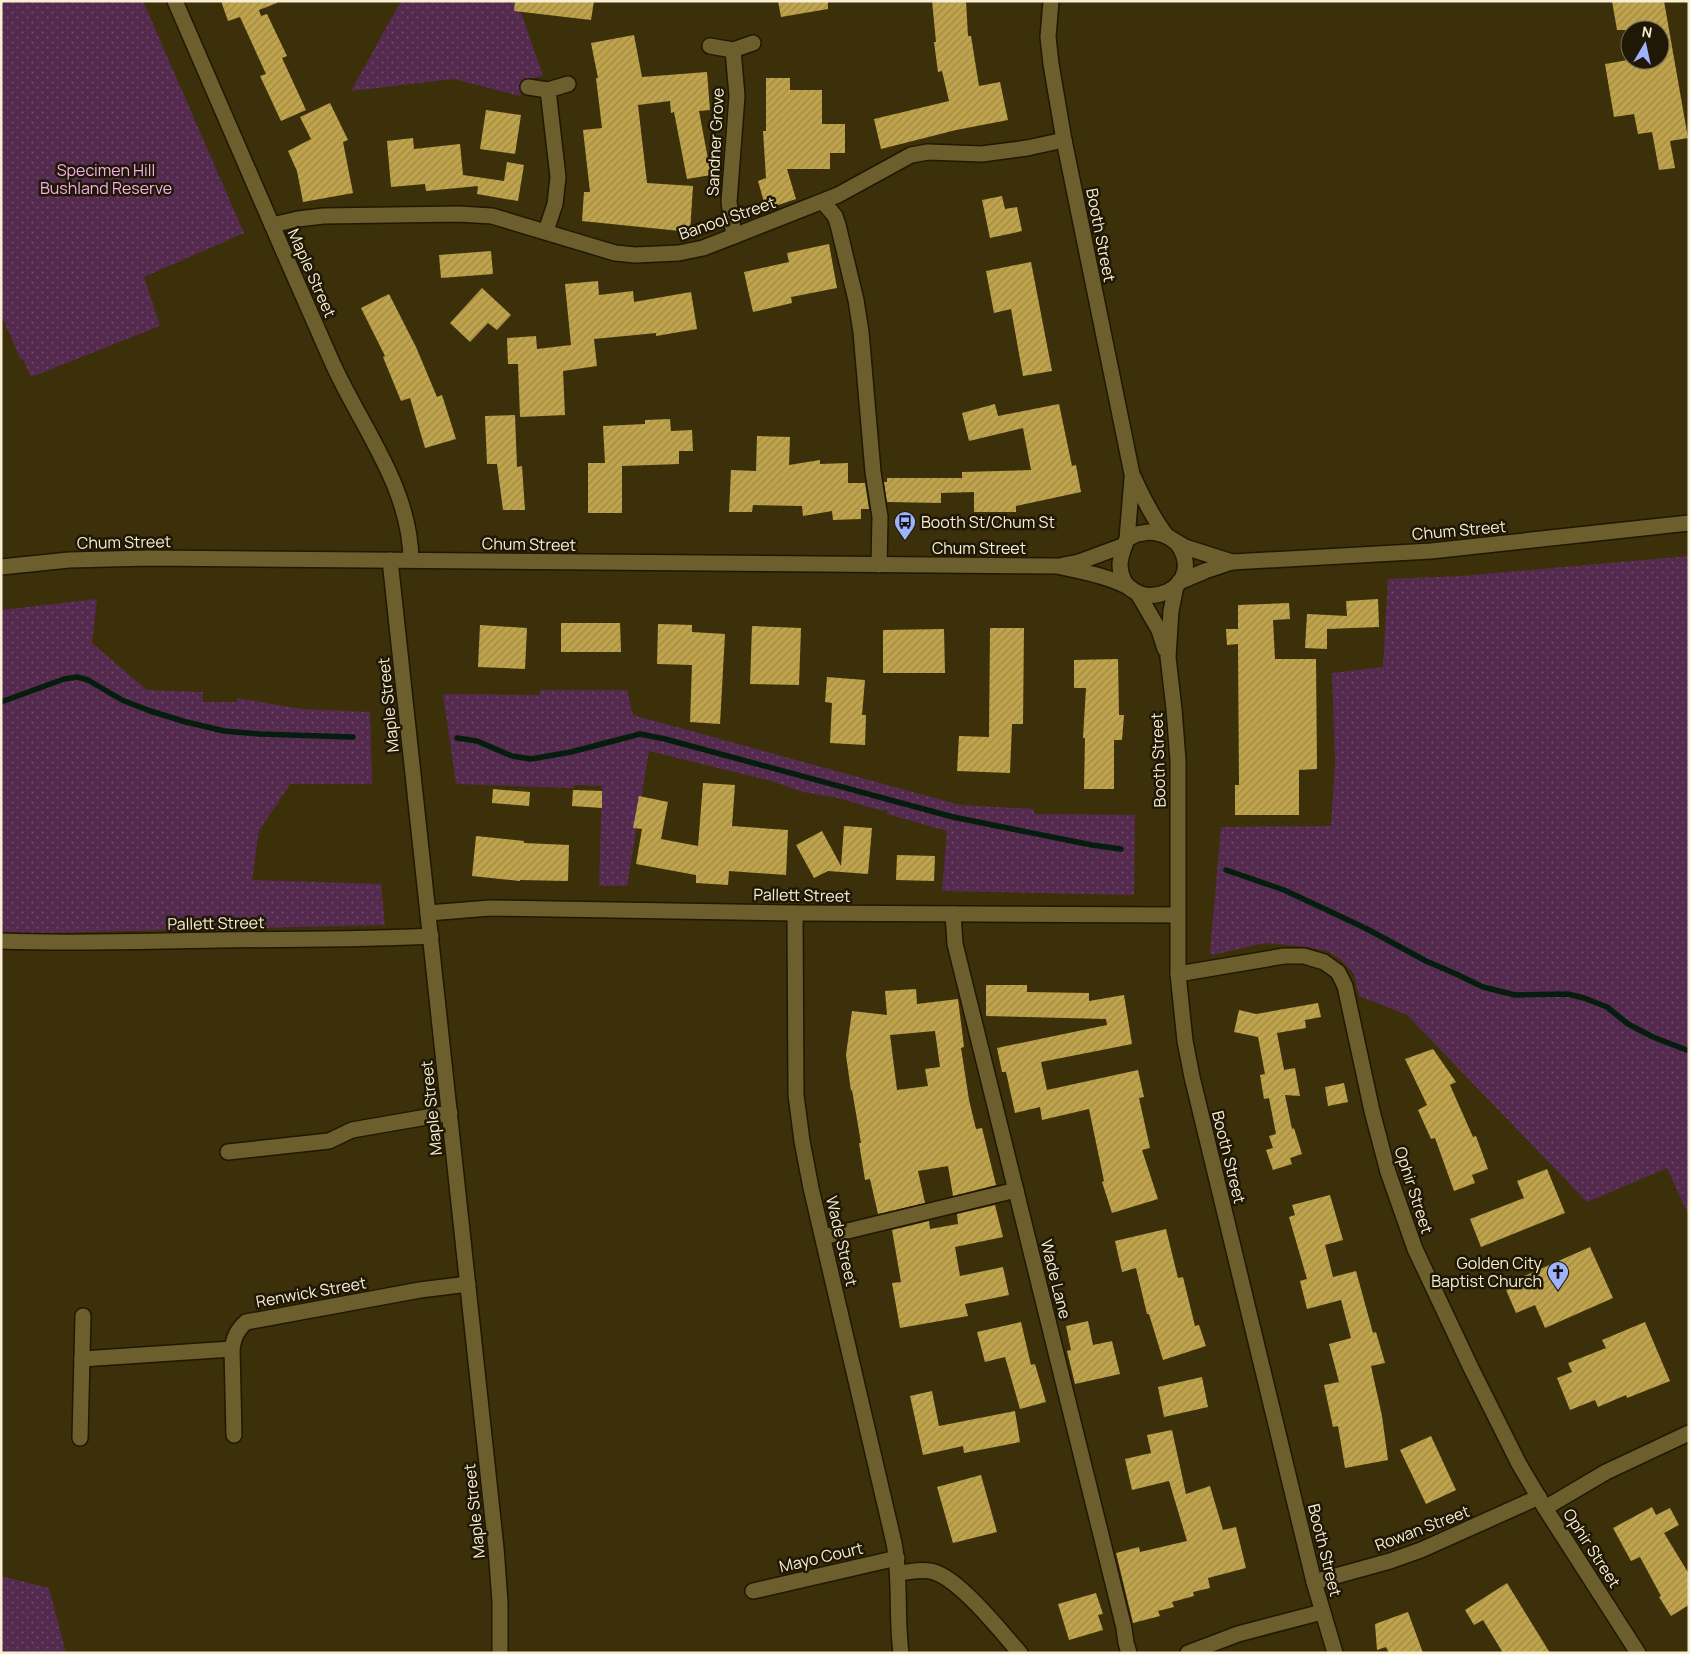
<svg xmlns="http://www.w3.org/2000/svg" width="1690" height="1654" font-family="Manrope,sans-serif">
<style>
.green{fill:url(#green-dots)}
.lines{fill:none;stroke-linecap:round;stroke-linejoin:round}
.stream{stroke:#041d0d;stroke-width:5.5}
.building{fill:url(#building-hatch);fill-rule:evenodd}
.minor-casing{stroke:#201801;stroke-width:18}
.minor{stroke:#6d5e2d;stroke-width:15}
.labels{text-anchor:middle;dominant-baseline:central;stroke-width:5;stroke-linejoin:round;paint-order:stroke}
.street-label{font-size:16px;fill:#f7eed4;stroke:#1f1805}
.park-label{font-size:16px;fill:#f6aeeb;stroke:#1f1805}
.poi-label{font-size:16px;fill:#f7eed4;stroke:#1f1805;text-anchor:start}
</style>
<defs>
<pattern id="green-dots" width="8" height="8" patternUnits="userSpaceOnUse" patternTransform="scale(1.25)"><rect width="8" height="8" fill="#542a4e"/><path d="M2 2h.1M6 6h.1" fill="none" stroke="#6d4967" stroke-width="1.8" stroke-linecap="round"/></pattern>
<pattern id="building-hatch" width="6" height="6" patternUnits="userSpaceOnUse" patternTransform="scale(1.25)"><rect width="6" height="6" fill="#c0a44b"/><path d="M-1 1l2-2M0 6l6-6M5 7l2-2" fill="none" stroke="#9d8848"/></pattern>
</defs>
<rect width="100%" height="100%" fill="#3b3009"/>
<g class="green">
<path d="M1,1H143L244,233L144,277L160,326L31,377L23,359L21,360L1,315Z"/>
<path d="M401,1H519L521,13L543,75L524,82L520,96L454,79L351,91Z"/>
<path d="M1689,556V1216L1667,1168L1587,1202L1407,1015L1359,996L1354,974L1340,959L1329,952L1309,947L1265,943L1212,955L1210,952L1221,827L1331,826L1335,763L1332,673L1383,667L1388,579L1462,576Z"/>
<path d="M97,599L92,643L147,690L203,692V702H237V698L301,709L370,712L372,784H290L259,831L252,880L381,884L385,925L38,933L1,932V610Z"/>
<path d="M540,690H627L633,715L960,805L1034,809V814L1135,815L1134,895L942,891L947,831L887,814L888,810H879L838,798L803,792L771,781L649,751L627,886H599L602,786L574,785V788L456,784L443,694L540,695Z"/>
<path d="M1,1576L49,1588L66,1653H1Z"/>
</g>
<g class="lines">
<g class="stream">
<path d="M1,702L64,679L77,677L88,680L122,700L150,711L186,722L224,731L259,734L353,737"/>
<path d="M457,738L477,741L512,756L531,759L571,752L640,734L665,739L953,817L1092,845L1121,849"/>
<path d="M1226,870L1284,890L1327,910L1369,930L1426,961L1456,974L1483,987L1515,995L1568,994L1584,998L1607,1007L1628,1024L1653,1037L1689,1051"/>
</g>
</g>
<g class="building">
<path d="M221,1H277V3L259,10L261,16L267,14L287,56L282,58L306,110L281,121L260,76L266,74L240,17L228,21Z"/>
<path d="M515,1H594L591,20L514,11Z"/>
<path d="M778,1H828V9L781,17Z"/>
<path d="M932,1H966L968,36H971L979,86L1000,82L1008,120L956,130L881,149L874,119L949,101L942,71L938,72L934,42H936Z"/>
<path d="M1612,1H1664L1688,138L1670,141L1675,168L1659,170L1652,132L1638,134L1634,114L1614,117L1605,64L1628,60H1660V30H1617Z"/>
<path d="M634,35L642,77L707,72L710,110L699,111L711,175L687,179L674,112L671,113L670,101L638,105L647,183L693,186L690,232L582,221L584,192H590L583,130L602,128L596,78H598L591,43Z"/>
<path d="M766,78H790V90H822V124H845V153H830V169H787L796,199L766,209L758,181L766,178L763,131H766Z"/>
<path d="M330,103L348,140L343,142L353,193L303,202L297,171L288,151L311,139L300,117Z"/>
<path d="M486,110L521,115L515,154L480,149Z"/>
<path d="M413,138L414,149L460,144L463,175L504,181L507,162L524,165L518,201L477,194L478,186L426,191L425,184L391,187L387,141Z"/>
<path d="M1002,196L1005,209L1017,207L1022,231L990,238L982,200Z"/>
<path d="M829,244L837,288L791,297L792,303L753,312L744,272L789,262L787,253Z"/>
<path d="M491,251L493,274L441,278L439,255Z"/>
<path d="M1031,262L1052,371L1023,376L1011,309L994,313L986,271Z"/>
<path d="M598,281L599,295L633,291L634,302L691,292L697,329L656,336V333L594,339L597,366L563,371L565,415L520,417L518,364H508L507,338L536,336L537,349L571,345L565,284Z"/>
<path d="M482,288L511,315L497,330L488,323L470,342L450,323Z"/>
<path d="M389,294L416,347L437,397L442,395L456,439L425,448L410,398L401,401L383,357L385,356L361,308Z"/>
<path d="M995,404L998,416L1059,404L1072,466L1076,465L1081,492L1016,506V512H974V492L941,493V503L887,502L884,482H887V478H962V472L1031,470L1023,428L969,441L962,413Z"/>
<path d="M515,415L517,467L522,466L525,510H503L497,464H487L485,416Z"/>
<path d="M670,419L671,431L692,430L693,451H679V464L622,466V513H588V463H605L603,426L645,424V420Z"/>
<path d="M757,436L790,437L789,465L820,460V464L848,463V483H865L869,509H861V519L833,520L832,511L803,516L802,506L753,505L752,512H729L731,470L756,471Z"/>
<path d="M1378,599L1379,627L1327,629V649L1305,648L1307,614L1347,616L1346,601Z"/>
<path d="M1289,603L1290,619L1273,620L1275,659H1316L1317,769L1299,770V815H1235V785H1239L1238,644L1227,645L1226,629H1238V605Z"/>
<path d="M561,623H620L621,652H561Z"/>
<path d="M658,624L692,625V632L725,634L720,724L690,722L692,665L657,664Z"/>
<path d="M480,625L527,628L525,669L478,667Z"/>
<path d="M752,626L801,628L799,685L750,684Z"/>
<path d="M990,628H1024L1023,724H1012L1010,773L957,771L959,736L989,737Z"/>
<path d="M944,629L945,673H883V630Z"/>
<path d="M1118,659L1119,715H1124L1122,740H1114V789H1084L1085,738H1083L1086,688H1074V660Z"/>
<path d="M827,677L865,680L862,715H866L865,745L830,743L832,703L825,702Z"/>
<path d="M703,783L735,785L732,826L788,830L786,875L729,871L728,885L696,883V875L636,864L642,829L633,828L639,796L668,802L661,839L698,846Z"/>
<path d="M493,789L530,792L529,806L492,803Z"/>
<path d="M573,790L602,791V808L572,806Z"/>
<path d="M844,826L872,828L868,874L828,871L814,878L796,845L822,831L841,866Z"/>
<path d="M476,836L524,841V843L569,845L568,881L520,880V881L472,876Z"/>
<path d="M897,855L935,856L934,881L896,880Z"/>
<path d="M986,985H1027V992L1089,993V1001L1124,995L1132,1044L1041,1062L1047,1090L1138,1070L1144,1097L1139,1098L1150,1148L1142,1150L1158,1199L1112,1213L1102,1182L1104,1181L1089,1109L1042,1120L1040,1107L1015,1113L1006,1072H1002L997,1048L1107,1025L1106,1019L986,1016Z"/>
<path d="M916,989L917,1004L958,999L964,1047L961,1048L969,1100L976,1129L982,1128L996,1185L953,1196L948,1166L918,1171L925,1203L878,1214L870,1179L865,1180L859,1143H861L852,1090L851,1091L846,1055L852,1011L887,1015L885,991ZM935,1031L940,1067L925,1069L928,1086L897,1090L890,1035Z"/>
<path d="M1318,1003L1321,1017L1305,1020L1306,1028L1277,1033L1284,1070L1295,1068L1300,1096L1285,1095L1292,1129L1294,1128L1302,1154L1290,1158L1292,1164L1273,1170L1266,1150L1273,1148L1269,1136L1276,1134L1269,1098L1264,1099L1260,1075L1265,1074L1258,1037L1234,1032L1239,1010L1256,1014Z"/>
<path d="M1433,1049L1456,1082L1450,1085L1473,1137L1476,1136L1488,1169L1472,1175L1475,1183L1454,1191L1435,1138L1431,1139L1418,1110L1427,1105L1405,1059Z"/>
<path d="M1344,1083L1348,1102L1328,1106L1325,1087Z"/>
<path d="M1547,1169L1565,1213L1481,1247L1470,1219L1524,1198L1517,1181Z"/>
<path d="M1330,1195L1343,1240L1325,1245L1333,1277L1356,1271L1373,1333L1376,1332L1385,1363L1371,1366L1382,1416L1388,1460L1345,1468L1338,1426L1333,1427L1324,1385L1339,1382L1329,1344L1351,1338L1341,1300L1307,1309L1300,1281L1307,1279L1289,1217L1295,1215L1292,1205Z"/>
<path d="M995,1205L1003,1237L955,1247L960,1276L1003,1267L1009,1295L965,1304L968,1316L900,1328L892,1283L901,1282L892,1230L929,1221L930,1229L958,1224L957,1214Z"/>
<path d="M1166,1229L1178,1278L1183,1277L1195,1326L1199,1325L1206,1346L1163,1360L1149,1314H1147L1136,1268L1122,1272L1115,1241Z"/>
<path d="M1590,1247L1613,1298L1545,1328L1535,1305L1516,1313L1504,1285Z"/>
<path d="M1088,1321L1093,1345L1112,1341L1120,1374L1075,1384L1067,1351L1071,1350L1066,1326Z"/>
<path d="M1021,1322L1031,1365L1035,1364L1046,1402L1020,1409L1005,1357L985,1362L977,1332Z"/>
<path d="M1645,1322L1670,1381L1627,1398L1626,1395L1598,1407L1595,1400L1570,1410L1557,1378L1572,1372L1568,1363L1606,1348L1602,1340Z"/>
<path d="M1202,1377L1208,1407L1164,1417L1158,1387Z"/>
<path d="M932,1391L939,1426L1015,1411L1020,1442L964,1453L963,1446L923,1455L910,1396Z"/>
<path d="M1172,1430L1186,1494L1210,1486L1223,1530L1236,1527L1246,1568L1208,1578L1210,1588L1193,1592L1194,1596L1172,1602L1174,1607L1158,1611L1160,1616L1133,1623L1116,1553L1139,1547L1140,1552L1187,1541L1169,1481L1132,1490L1125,1459L1151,1453L1147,1435Z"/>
<path d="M1431,1436L1456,1490L1426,1504L1400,1450Z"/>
<path d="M981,1475L997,1532L953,1543L937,1487Z"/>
<path d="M1652,1507L1656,1515L1670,1508L1679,1525L1664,1533L1689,1574V1605L1671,1616L1659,1597L1661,1596L1640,1557L1631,1561L1613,1528Z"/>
<path d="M1507,1583L1550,1653H1503L1483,1620L1474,1625L1465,1610Z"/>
<path d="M1096,1593L1103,1614L1098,1615L1103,1630L1069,1640L1058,1604Z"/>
<path d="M1408,1612L1423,1653H1389L1386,1647L1377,1650L1375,1624Z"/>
</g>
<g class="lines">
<g class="minor-casing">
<g id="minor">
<path d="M175,1C227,122 279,242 332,362C361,427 410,486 411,560"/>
<path d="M1051,1L1048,37L1051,64L1064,140L1132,474C1142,496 1152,517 1166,535"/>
<path d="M710,46L733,50L753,43"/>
<path d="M733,50L737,96L729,202L734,236"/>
<path d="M528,87L548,90L568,84"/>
<path d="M823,202L835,216L838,225L856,300L861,332L873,472L880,517L879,565"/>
<path d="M272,225L298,219L323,216L459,214L492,216L615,253L635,255L679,253L703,248L734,236L838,195L911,155L928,152L982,154L1027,148L1064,140"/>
<path d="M546,231L555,204L558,177L548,90"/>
<path d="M1149,532C1162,533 1174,537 1181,549C1205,596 1122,617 1120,565C1120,556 1124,548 1127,539L1137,534Z"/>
<path d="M1127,539L1132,478"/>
<path d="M1175,541L1185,547L1232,562"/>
<path d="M390,560L496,1548L500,1602V1653"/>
<path d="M1063,565L1079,562L1125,545"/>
<path d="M1,567L69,560L149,558L1057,566C1084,572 1109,576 1132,589"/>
<path d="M1179,582L1205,571L1232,562L1431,551L1689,523"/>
<path d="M1176,586L1171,611L1168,657L1174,709L1178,760V974L1185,1041L1192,1077L1314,1582L1335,1653"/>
<path d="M1137,592L1159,630L1165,649"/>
<path d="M428,913L490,908L795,913L1176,915"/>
<path d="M795,913L796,1095L802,1141L811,1188L894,1543C901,1579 896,1616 901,1653"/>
<path d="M953,914L955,944L1124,1628L1126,1643L1129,1653"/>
<path d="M1,941C74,944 146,941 218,940C289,939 360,940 431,936"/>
<path d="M1178,974L1284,956H1304L1324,962L1338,972L1345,986L1372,1111L1388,1172L1415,1249L1471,1368L1519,1464L1545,1508L1638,1653"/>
<path d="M228,1152L329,1141L352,1130L450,1113"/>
<path d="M823,1237L1016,1190"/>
<path d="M82,1359L232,1349"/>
<path d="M234,1435L232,1349C234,1337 237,1330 246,1322L420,1290L468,1284"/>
<path d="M80,1438L83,1316"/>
<path d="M1545,1508L1606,1472L1689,1433"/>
<path d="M899,1573C909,1572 920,1569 930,1571C957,1575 1001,1632 1020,1653"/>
<path d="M1314,1582L1390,1561L1421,1550L1539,1497"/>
<path d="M753,1591L897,1558"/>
<path d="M1188,1653L1238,1634L1322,1612"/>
</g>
</g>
<use href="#minor" class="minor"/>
</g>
<defs>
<g id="bus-pin" transform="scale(1.125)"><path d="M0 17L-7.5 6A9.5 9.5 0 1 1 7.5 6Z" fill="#9fb3fd" stroke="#1f1805"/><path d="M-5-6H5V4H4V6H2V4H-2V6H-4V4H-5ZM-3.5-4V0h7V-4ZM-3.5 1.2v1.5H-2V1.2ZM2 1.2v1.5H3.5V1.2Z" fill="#111"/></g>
<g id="church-pin" transform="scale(1.125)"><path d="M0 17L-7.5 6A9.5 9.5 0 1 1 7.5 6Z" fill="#9fb3fd" stroke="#1f1805"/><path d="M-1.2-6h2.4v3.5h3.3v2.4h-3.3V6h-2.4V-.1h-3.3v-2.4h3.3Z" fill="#111"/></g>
</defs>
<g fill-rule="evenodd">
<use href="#bus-pin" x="905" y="522"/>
<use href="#church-pin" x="1558" y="1272"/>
</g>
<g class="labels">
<g class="street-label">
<text transform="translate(715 142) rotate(-87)">Sandner Grove</text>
<text transform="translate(727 218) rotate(-19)">Banool Street</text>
<text transform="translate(1101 235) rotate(79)">Booth Street</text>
<text transform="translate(312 273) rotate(66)">Maple Street</text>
<text transform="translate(1459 530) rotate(-5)">Chum Street</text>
<text transform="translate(124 542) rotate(-1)">Chum Street</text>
<text transform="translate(529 544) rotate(1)">Chum Street</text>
<text x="979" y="548">Chum Street</text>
<text transform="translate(388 705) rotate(-96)">Maple Street</text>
<text transform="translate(1158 760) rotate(-92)">Booth Street</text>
<text transform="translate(802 895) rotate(1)">Pallett Street</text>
<text transform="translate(216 923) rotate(-1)">Pallett Street</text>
<text transform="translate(431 1108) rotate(-96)">Maple Street</text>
<text transform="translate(1229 1157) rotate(76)">Booth Street</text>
<text transform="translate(1414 1190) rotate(72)">Ophir Street</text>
<text transform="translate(842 1241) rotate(77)">Wade Street</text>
<text transform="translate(1056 1279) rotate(76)">Wade Lane</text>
<text transform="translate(311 1292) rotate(-10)">Renwick Street</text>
<text transform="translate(474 1511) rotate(-96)">Maple Street</text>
<text transform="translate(1422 1528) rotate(-21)">Rowan Street</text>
<text transform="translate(1592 1548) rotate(57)">Ophir Street</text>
<text transform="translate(1325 1550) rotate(76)">Booth Street</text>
<text transform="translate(821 1557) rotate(-13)">Mayo Court</text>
</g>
<g class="park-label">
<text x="106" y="170">Specimen Hill<tspan x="106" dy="18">Bushland Reserve</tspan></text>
</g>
<g class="poi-label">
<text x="921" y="522">Booth St/Chum St</text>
<text x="1542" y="1263" text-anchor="end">Golden City<tspan x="1542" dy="18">Baptist Church</tspan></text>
</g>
</g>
<rect width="1690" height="1654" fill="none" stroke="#f7eed4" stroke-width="5"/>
<g transform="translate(1645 45) rotate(9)"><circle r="24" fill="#1f1805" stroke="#756e58"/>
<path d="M0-4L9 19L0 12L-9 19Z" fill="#9fb3fd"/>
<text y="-8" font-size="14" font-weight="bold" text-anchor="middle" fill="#f7eed4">N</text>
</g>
</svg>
